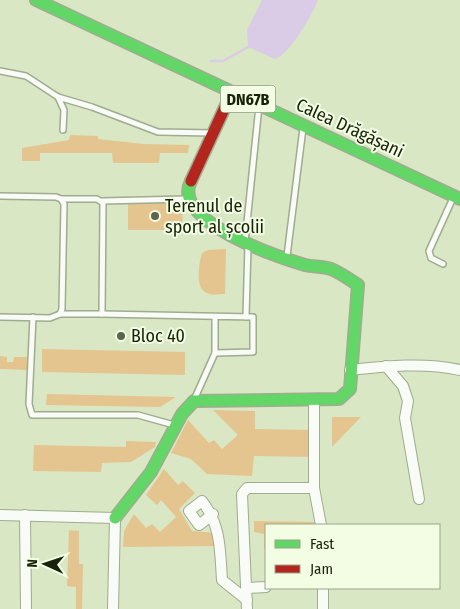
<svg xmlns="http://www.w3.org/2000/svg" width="460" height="609" font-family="'Fira Sans Condensed',sans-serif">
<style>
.green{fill:#e4c58f}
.water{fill:#dacbe7}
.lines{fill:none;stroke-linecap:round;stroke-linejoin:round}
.stream{stroke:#dacbe7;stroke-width:2.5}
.lane-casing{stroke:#a0ab90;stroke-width:8}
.street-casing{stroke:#a0ab90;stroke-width:12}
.fast-casing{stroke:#a0ab90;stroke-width:14}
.jam-casing{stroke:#a0ab90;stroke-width:14}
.lane{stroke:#f9fbf6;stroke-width:5}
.street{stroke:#f9fbf6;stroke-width:10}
.fast{stroke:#63d668;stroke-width:11}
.jam{stroke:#b3261e;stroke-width:11}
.poi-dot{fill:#5c664b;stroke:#f2fde4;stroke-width:2}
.labels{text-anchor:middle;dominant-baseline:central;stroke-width:4;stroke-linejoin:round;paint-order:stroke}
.shield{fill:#f2fde4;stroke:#59634b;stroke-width:1}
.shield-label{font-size:16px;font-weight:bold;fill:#182109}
.street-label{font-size:18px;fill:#182109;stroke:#f2fde4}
.poi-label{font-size:18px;fill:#182109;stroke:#f2fde4;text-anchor:start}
</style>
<rect width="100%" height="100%" fill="#d9e7c5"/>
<g class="green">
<path d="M70,135L98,136V139L144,144L189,145L188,153H160L159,163H113L112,153H40V161H22V148L69,140Z"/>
<path d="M183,202L182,230H128V203Z"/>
<path d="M226,249L225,294C219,294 210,296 205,292C195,286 199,263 202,253L208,250Z"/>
<path d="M42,349L185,352V375L42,372Z"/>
<path d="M0,356L7,357V362H13L14,357H30L29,370L0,369Z"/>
<path d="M47,394L176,397L160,407L46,405Z"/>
<path d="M213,410L255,411V429L313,430L312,457L254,456L252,476L207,474L191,459L171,453L188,420L209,443L214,440L222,449L238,435Z"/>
<path d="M332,417H361L332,447Z"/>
<path d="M126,441L156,442L155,447L131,462L102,463L101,472L33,471L34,445L126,447Z"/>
<path d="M164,469L178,485L183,481L195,493L179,509L192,531L217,533V546L123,547L124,531L134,514L146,528L152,524L160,532L176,517L161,500L157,505L146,495Z"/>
<path d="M254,521L318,522L319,525H266V549H264V534L254,532Z"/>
<path d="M69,530L79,531V564H83L82,609H76V587L67,586Z"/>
</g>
<path class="water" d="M262,0H318C312,15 290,54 275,59L248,47L247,30Z"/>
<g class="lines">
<path class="stream" d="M211,61H223L248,47"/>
<g class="lane-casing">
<g id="lane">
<path d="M0,71L26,76L58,97L92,107L158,132L213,133"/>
<path d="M58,97L64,110L63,130"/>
<path d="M0,196L56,197L61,199L64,204L62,309L60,314L50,318L0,317"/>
<path d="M102,201L186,199"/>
<path d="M245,242L259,106"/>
<path d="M287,256L303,128"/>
<path d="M443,264L431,258L429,251L453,198"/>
<path d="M60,314H102L103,203L97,199H61"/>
<path d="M102,314L253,317V352L215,353V318"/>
<path d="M33,317L29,404L32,415H138L174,425"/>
<path d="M246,317L248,245"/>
<path d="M194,400L215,353"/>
</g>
</g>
<g class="street-casing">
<g id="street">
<path d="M386,366L403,386L408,401L405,418L419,499"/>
<path d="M350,370C387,366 424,362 460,370"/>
<path d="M314,399V488L321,525"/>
<path d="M213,514L199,525L189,511L202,501C221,525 220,550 222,580L247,600"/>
<path d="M0,515L115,518L113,609"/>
<path d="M25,515L26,609"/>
<path d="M247,588L266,587"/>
<path d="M247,609L242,494L247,488H314"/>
<path d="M323,609V588"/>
</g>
</g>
<g class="fast-casing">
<g id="fast">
<path d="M36,0L460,199"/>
<path d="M115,518L151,472L182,414L194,401L339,399L350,389L358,285C350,280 341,273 331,269C323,266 313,267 305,265C278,257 170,221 191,181"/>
</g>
</g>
<g class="jam-casing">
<path id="jam" d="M191,181L232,92"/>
</g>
<use href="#lane" class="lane"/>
<use href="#street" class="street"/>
<use href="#fast" class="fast"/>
<use href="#jam" class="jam"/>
</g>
<g class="poi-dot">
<circle cx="155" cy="216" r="5"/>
<circle cx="121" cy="336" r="5"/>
</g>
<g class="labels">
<rect class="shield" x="220.5" y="85.5" width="55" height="27" rx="4"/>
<g class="shield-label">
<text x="248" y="99">DN67B</text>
</g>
<g class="street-label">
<text transform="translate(350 128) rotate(25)">Calea Drăgășani</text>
</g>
<g class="poi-label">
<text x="165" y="206">Terenul de<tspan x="165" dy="21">sport al școlii</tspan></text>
<text x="131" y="336">Bloc 40</text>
</g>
</g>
<rect x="265" y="524" width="175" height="65" fill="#f2fde4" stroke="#9ba58c"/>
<rect x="275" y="540" width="25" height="8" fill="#63d668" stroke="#9ba58c"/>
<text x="310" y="549" font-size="15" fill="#182109">Fast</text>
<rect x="275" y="565" width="25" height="8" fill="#b3261e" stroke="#9ba58c"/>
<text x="310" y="574" font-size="15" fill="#182109">Jam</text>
<g transform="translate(45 564) rotate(273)" stroke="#f2fde4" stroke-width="4" paint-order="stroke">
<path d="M0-4L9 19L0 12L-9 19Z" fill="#182109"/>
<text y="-8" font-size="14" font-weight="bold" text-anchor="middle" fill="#182109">N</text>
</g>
</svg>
